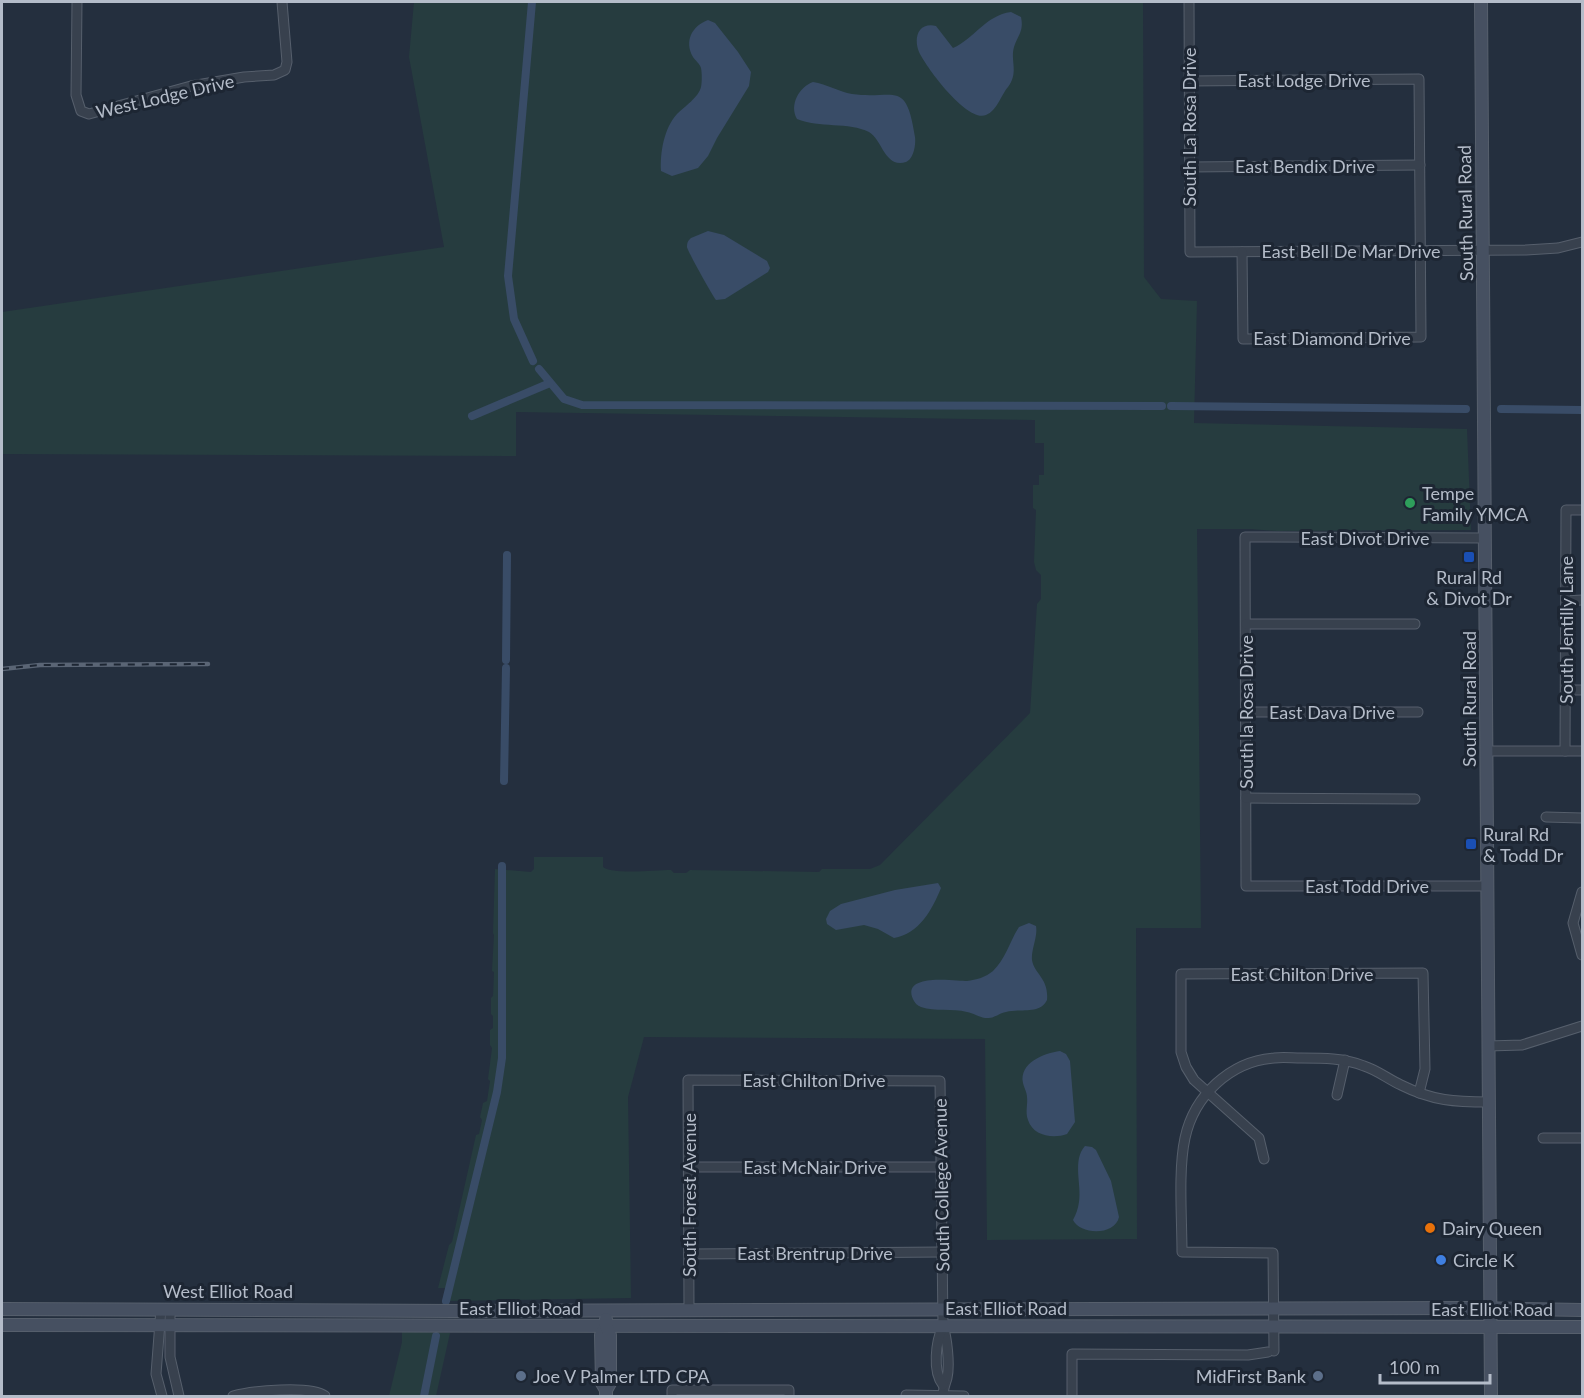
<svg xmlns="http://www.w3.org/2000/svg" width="1584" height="1398" font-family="Lato,sans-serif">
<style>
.green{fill:#263c3f}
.water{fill:#394c67}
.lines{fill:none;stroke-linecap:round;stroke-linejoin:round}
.canal{stroke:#394c67;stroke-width:8}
.street-casing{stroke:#565f6c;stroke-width:11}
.secondary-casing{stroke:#565f6c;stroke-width:14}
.street{stroke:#38414e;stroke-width:9}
.secondary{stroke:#465061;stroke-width:12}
.rail-casing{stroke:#5a6575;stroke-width:4.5}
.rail{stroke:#1d2633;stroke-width:2;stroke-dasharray:7;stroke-linecap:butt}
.leisure-dot{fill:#2e9e5b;stroke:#1d2633;stroke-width:2}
.transit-dot{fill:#1a4fb4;stroke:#1d2633;stroke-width:2}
.food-dot{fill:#e8710a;stroke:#1d2633;stroke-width:2}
.shop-dot{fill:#3f7fe0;stroke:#1d2633;stroke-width:2}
.service-dot{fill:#5c6f8a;stroke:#1d2633;stroke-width:2}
.labels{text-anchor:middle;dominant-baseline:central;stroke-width:6;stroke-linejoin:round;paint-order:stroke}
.street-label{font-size:18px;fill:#b4bcc9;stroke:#1d2633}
.poi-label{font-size:18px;fill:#b4bcc9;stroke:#1d2633;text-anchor:start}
</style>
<rect width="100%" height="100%" fill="#242f3e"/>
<g class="green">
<path d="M414,2H729L731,3L1143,2L1144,277L1161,299L1197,301L1194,423L1467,429L1471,530L1276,531L1250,529H1197L1201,928H1136L1137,1239L987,1240L985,1039L644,1037L628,1097L631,1298L449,1301L451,1288H438L449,1245L452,1242L476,1135L479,1134L482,1120L480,1117L483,1103L487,1101L490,1081L488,1079L492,1048L490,1045V1030L493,1028V1016L491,1014V998L493,996L494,972L492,971L494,935L493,933L495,869L531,872L534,869V857H603V867C613,875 655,870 671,870L674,873H686L690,870L819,872L822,869H870L880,865L1030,713L1037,604L1041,599V575L1036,570L1034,562L1036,510L1033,508V485H1039V475H1044V443H1035V420L516,412V456L2,454V312L444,247L409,57Z"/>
<path d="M402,1331L450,1333L436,1396H389L402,1342Z"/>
</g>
<g class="water">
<path d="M1011,12L1021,17C1024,31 1018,35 1014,47C1010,61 1019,72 1008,87C1001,95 997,111 986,115C967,123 926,67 919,52C913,37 919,22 936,26L953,48C974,39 986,15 1011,12Z"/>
<path d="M708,20L715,23L738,52L751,72L749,86L717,138L708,156L698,168L672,176L661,171C660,153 664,128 677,114C684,107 699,97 701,87C702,82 702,73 701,68C700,64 695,60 693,57C684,41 692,26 708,20Z"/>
<path d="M813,82C827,84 839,92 852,94C895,100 906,78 915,137C916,144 914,159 906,162C885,169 882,139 869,132C849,122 819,128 797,119C789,105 799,87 813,82Z"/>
<path d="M708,231L724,235L767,261L770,268L768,272L725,299L716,300C713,297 687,250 687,247C687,242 688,241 691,238Z"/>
<path d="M938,883L941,888C932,910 919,934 894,938L878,929L864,925L836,930L827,924L826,919L830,911L841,904L895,890Z"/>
<path d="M1029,923L1036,926C1038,937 1031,949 1032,960C1034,974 1049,978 1047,1000C1040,1015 1020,1008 1006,1012C1000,1013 994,1018 989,1018C981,1019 974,1013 967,1012C952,1008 935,1012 921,1007C917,1005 916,1004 914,1001C898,972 957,981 967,981C976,980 986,977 993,971C1005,960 1010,941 1019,927Z"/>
<path d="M1060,1051L1066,1054L1070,1061L1075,1122L1067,1134C1053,1139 1033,1136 1028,1120C1025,1112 1028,1104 1027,1097C1027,1092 1024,1088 1023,1083C1019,1063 1044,1053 1060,1051Z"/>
<path d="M1085,1146L1092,1147L1096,1150L1111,1181L1119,1217C1115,1236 1080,1235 1073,1220C1076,1214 1078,1209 1079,1202C1082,1185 1072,1160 1085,1146Z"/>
</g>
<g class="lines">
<g class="canal">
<path d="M532,2L508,276L514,319L533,361"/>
<path d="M539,369L564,399L582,405L1162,406"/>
<path d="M1171,406L1466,409"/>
<path d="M1501,409L1582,410"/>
<path d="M472,416L550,383"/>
<path d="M506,660L507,555"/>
<path d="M504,781L506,668"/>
<path d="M446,1301L497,1092L502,1058V866"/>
<path d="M424,1396L436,1336"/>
</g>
<g class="street-casing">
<g id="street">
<path d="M77,2L76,95L81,111L89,114L191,86L244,77L274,75L285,70L287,62L282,2"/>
<path d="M1189,2L1190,252L1526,250L1558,248L1582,242"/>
<path d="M1189,81L1419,79L1421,337L1243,339L1242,252"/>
<path d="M1190,167L1420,165"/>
<path d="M1485,538L1245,537L1246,886H1488"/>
<path d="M1566,601L1582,600"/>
<path d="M1246,624H1415"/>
<path d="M1566,690H1582"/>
<path d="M1246,712H1418"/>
<path d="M1487,751H1582"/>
<path d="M1565,751L1566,510H1582"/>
<path d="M1246,798L1415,799"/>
<path d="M1546,817L1582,818"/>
<path d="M1582,892L1573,923L1582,955"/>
<path d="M1488,1046L1522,1045L1582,1026"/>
<path d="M1337,1095L1345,1060"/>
<path d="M1543,1138H1582"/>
<path d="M1264,1159L1259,1138L1194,1080L1186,1067L1181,1052V974L1423,973L1425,1069L1419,1093"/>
<path d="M689,1167H941"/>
<path d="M689,1254L942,1252"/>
<path d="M161,1309L156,1374L162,1396"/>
<path d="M170,1309V1357L179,1396"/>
<path d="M689,1310L688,1080L940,1081L943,1326C947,1338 950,1365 947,1378C945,1385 943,1389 943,1396"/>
<path d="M943,1326C936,1341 932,1371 943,1385"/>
<path d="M1274,1351L1273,1253L1182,1252C1182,1219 1178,1170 1185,1138C1194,1096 1230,1061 1274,1058C1283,1057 1292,1058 1301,1058C1323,1058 1344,1058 1364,1066C1377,1070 1388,1079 1401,1085C1433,1101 1455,1102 1489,1102"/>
<path d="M906,1395L964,1396"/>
<path d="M233,1396C252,1391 310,1385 325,1396"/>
<path d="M672,1396V1390H789V1396"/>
<path d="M1072,1396V1354L1248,1355L1268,1352"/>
</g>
</g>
<g class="secondary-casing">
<g id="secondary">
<path d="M1481,2L1491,1396"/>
<path d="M2,1309L455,1311L1470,1308L1582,1310"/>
<path d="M2,1325L1582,1327"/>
<path d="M606,1390L602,1383L601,1335L606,1326"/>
<path d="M606,1396V1390L610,1383V1335L606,1326V1319"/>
</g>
</g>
<use href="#street" class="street"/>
<use href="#secondary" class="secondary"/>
<g class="rail-casing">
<path id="rail" d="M2,669L40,665L208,664"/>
</g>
<use href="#rail" class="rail"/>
</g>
<circle class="leisure-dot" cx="1410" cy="503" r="6"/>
<g class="transit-dot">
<rect x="1463" y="551" width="12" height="12" rx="3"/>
<rect x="1465" y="838" width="12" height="12" rx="3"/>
</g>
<circle class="food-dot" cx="1430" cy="1228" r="6"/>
<circle class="shop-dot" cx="1441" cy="1260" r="6"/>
<g class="service-dot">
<circle cx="521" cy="1376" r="6"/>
<circle cx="1318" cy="1376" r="6"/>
</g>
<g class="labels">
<g class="street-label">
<text x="1304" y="80">East Lodge Drive</text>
<text transform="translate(165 96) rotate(-13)">West Lodge Drive</text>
<text transform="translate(1189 127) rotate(-90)">South La Rosa Drive</text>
<text x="1305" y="166">East Bendix Drive</text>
<text transform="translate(1465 213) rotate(-91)">South Rural Road</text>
<text x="1351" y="251">East Bell De Mar Drive</text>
<text x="1332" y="338">East Diamond Drive</text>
<text x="1365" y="538">East Divot Drive</text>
<text transform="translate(1566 630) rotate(-90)">South Jentilly Lane</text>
<text transform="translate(1469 699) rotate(-90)">South Rural Road</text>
<text transform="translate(1246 712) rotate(-90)">South la Rosa Drive</text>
<text x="1332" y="712">East Dava Drive</text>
<text x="1367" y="886">East Todd Drive</text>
<text x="1302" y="974">East Chilton Drive</text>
<text x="814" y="1080">East Chilton Drive</text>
<text x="815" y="1167">East McNair Drive</text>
<text transform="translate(941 1185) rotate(-91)">South College Avenue</text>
<text transform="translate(689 1195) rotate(-90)">South Forest Avenue</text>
<text x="815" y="1253">East Brentrup Drive</text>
<text x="228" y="1291">West Elliot Road</text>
<text x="520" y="1308">East Elliot Road</text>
<text x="1006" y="1308">East Elliot Road</text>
<text x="1492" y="1309">East Elliot Road</text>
</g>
<g class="poi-label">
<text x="1422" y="493">Tempe<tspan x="1422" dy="21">Family YMCA</tspan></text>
<text x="1469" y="577" text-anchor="middle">Rural Rd<tspan x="1469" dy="21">&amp; Divot Dr</tspan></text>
<text x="1483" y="834">Rural Rd<tspan x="1483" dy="21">&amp; Todd Dr</tspan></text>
<text x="1442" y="1228">Dairy Queen</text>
<text x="1453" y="1260">Circle K</text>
<text x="533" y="1376">Joe V Palmer LTD CPA</text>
<text x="1306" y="1376" text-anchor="end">MidFirst Bank</text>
</g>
</g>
<rect width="1584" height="1398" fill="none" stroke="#b4bcc9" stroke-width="6"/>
<path d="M1380 1374v9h110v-9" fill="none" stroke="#b4bcc9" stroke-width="3"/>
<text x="1389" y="1374" font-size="18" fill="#b4bcc9" stroke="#1d2633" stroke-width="4.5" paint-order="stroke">100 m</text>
</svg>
